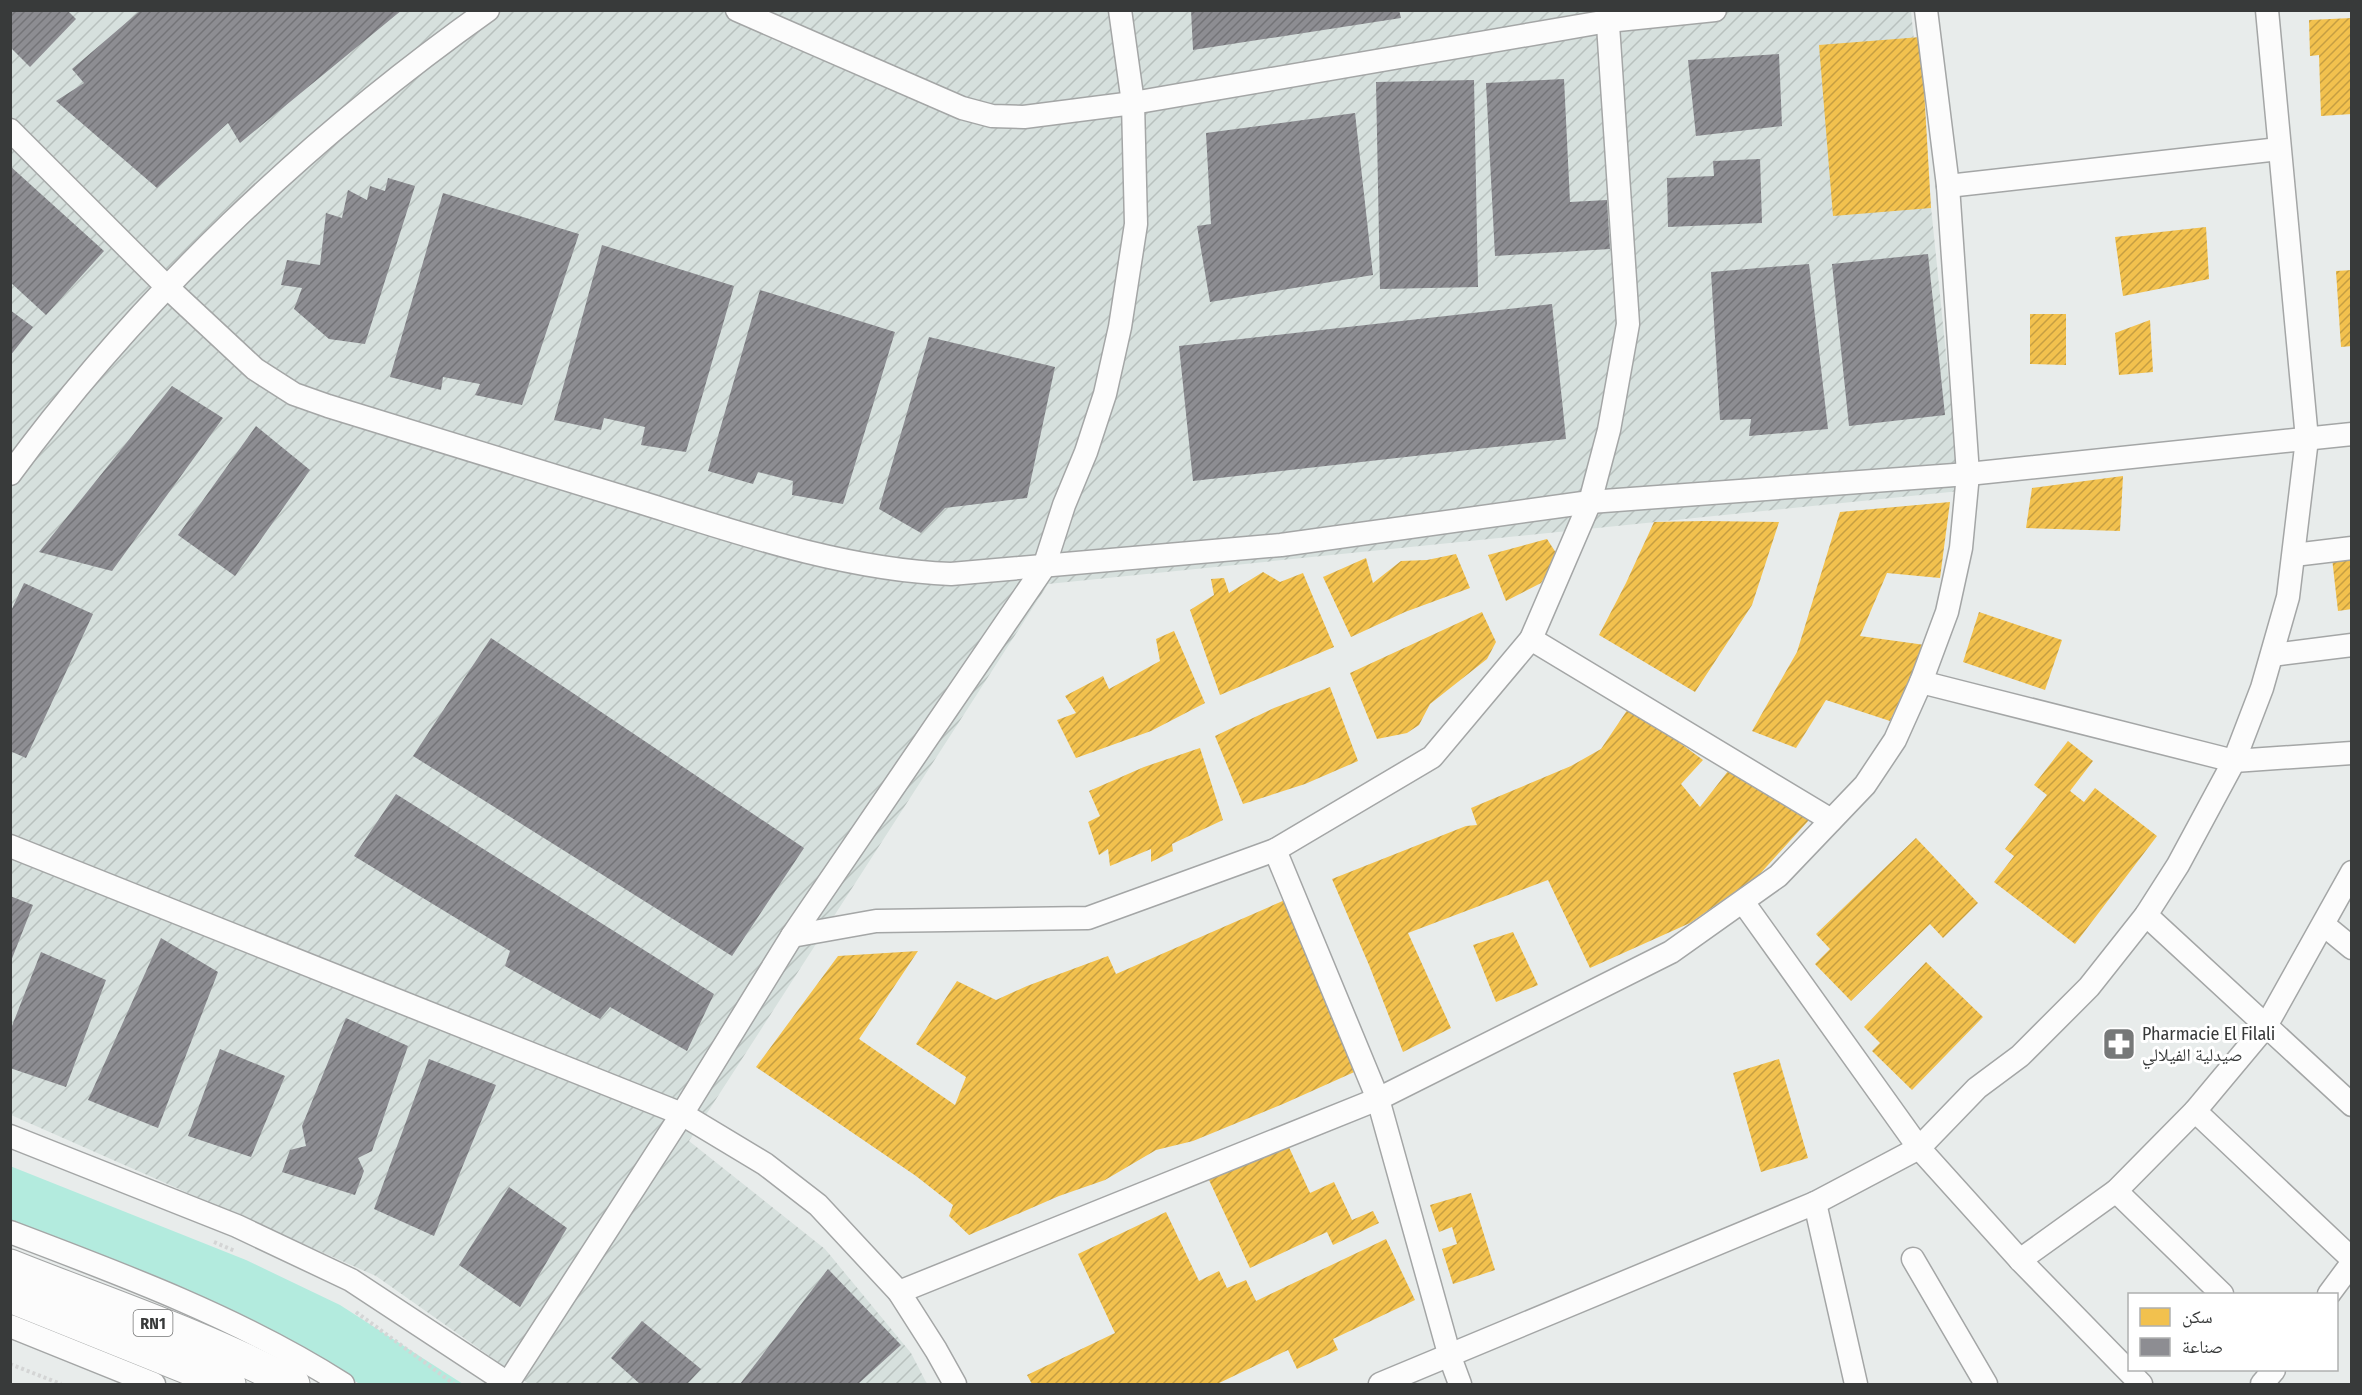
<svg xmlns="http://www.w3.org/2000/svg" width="2362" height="1395" font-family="'Fira Sans Condensed','Noto Naskh Arabic',sans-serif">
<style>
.industrial{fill:url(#industrial-furrows)}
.grass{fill:#b3ebde}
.homes{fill:url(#homes-hatch)}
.industry{fill:url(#industry-hatch)}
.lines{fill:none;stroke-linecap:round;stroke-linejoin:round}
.minor-casing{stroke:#a4a6a6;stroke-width:25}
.highway-casing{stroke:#a4a6a6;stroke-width:35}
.path{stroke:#d4d5d5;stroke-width:4;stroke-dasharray:3 3;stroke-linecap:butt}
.minor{stroke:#fcfcfc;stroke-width:22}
.highway{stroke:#fcfcfc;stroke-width:33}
.labels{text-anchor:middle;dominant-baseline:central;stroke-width:6;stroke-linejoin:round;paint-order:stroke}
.shield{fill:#fff;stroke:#747575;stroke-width:1.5}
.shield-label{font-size:16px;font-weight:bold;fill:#383a3a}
.poi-label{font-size:18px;fill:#383a3a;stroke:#fff;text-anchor:start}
</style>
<defs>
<pattern id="industrial-furrows" width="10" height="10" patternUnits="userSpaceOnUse" patternTransform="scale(1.5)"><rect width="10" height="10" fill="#d6e0dd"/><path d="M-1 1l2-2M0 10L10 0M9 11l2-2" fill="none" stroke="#b8c1be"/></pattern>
<pattern id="homes-hatch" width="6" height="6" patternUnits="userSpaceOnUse" patternTransform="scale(1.5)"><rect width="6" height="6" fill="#f2c14e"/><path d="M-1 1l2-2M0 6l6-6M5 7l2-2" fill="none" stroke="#c59e42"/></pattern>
<pattern id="industry-hatch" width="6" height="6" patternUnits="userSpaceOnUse" patternTransform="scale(1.5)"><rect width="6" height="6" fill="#8d8d92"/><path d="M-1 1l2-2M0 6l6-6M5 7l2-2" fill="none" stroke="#747478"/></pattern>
</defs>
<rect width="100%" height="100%" fill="#e8eceb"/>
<path class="industrial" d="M11,11H1911L1960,491L1048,584L689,1141L825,1249L911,1353L927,1384H529L376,1276L11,1115Z"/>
<path class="grass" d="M10,1166L246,1260L340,1305L463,1384H360L247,1323L11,1226Z"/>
<g class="homes">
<path d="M2352,18V114L2321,116L2319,55L2310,56L2309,20Z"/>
<path d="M1921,37L1931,208L1833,216L1819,45Z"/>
<path d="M2206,227L2209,279L2123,296L2115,237Z"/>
<path d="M2352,270V346L2341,347L2336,271Z"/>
<path d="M2030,314H2066V365L2030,364Z"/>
<path d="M2150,320L2153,372L2119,375L2115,333Z"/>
<path d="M2123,476L2120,531L2026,528L2032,488Z"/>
<path d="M1950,502L1940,578L1887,573L1860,636L1925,645L1890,721L1826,700L1796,748L1752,731L1797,652L1840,512Z"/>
<path d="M1705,521L1779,522L1752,605L1695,692L1599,635L1626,583L1654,522Z"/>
<path d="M1547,539L1558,556L1541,583L1506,601L1488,555Z"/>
<path d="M1456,554L1470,588L1405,612L1351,637L1323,577L1366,558L1373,583L1401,561L1427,560Z"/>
<path d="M2352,555V609L2338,611L2332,558Z"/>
<path d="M1263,572L1280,582L1303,573L1334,647L1220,695L1190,610L1214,595L1211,579L1224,578L1229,593Z"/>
<path d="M1482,612L1496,642L1487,659L1430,704L1419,725L1407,733L1377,739L1350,673Z"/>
<path d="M1979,612L2062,640L2045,690L1963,662Z"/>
<path d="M1174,631L1205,703L1151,731L1076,758L1057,720L1076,713L1065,696L1103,676L1109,689L1160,661L1156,639Z"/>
<path d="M1330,687L1358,761L1305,784L1243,804L1215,736L1274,708Z"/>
<path d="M1630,706L1703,760L1681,784L1700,807L1732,766L1809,820L1758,876L1690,923L1590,968L1548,880L1408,933L1451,1028L1403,1052L1369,965L1332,879L1466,826L1477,825L1471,808L1571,766L1601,749Z"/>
<path d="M2068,741L2093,761L2070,791L2084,802L2095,788L2157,836L2075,944L1994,882L2014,856L2005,849L2047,795L2034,785Z"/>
<path d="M1200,748L1223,820L1172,844L1173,851L1151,862V849L1110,866L1108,849L1099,855L1088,822L1100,816L1089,791L1144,767Z"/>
<path d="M1916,838L1978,903L1943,938L1930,924L1851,1001L1815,964L1830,949L1816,934Z"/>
<path d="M1285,900L1361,1069L1283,1104L1193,1141L1156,1150L1105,1180L1059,1196L969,1235L949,1216L953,1205L916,1176L756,1067L838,956L918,951L859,1039L955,1105L966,1077L916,1044L957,981L996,1000L1027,986L1108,956L1116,974Z"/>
<path d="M1513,932L1538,985L1496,1002L1473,945Z"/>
<path d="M1926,962L1983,1017L1912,1090L1872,1051L1880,1043L1864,1027Z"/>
<path d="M1779,1059L1808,1158L1761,1172L1733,1073Z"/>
<path d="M1287,1143L1310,1193L1334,1182L1352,1220L1373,1211L1379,1223L1333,1245L1327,1232L1250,1268L1209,1180Z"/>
<path d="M1471,1193L1495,1270L1453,1284L1442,1249L1457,1244L1452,1227L1439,1232L1430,1205Z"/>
<path d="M1166,1212L1199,1281L1219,1271L1227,1288L1246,1280L1256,1301L1386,1239L1415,1300L1333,1339L1338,1350L1297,1369L1288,1350L1217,1384H1032L1027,1375L1115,1333L1078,1254Z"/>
</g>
<g class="industry">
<path d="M10,10H67L76,19L30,67L10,47Z"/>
<path d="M141,10H402L240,143L228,123L157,188L56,101L84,83L72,69Z"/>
<path d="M1191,10H1399L1401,18L1193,50Z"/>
<path d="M1779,54L1782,126L1696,136L1688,60Z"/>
<path d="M1564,79L1570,202L1607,200L1610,249L1495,256L1486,83Z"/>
<path d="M1474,80L1478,287L1380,289L1376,82Z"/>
<path d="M1355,113L1373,275L1210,302L1197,226L1211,224L1206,133Z"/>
<path d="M1760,159L1762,223L1668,227L1667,178L1714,176L1713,161Z"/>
<path d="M10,166L104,251L46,315L10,282Z"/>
<path d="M388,178L415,186L365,344L329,339L294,309L302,288L281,285L287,260L320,265L326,213L342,218L348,190L367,200L370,186L385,191Z"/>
<path d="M443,193L579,234L522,405L475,395L480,384L443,377L441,390L390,377Z"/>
<path d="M602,245L734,286L686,452L641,445L645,427L604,418L601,430L554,420Z"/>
<path d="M1928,254L1945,415L1849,426L1832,264Z"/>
<path d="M1809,264L1828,429L1749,436L1751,419L1720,420L1711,272Z"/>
<path d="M760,290L895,332L843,504L792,495L793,481L758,472L753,484L708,471Z"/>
<path d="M1552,304L1566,439L1193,481L1179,346Z"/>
<path d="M10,310L33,327L10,356Z"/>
<path d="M929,337L1055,367L1027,498L945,508L921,533L879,509Z"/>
<path d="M172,386L223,418L112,571L39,552Z"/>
<path d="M256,426L310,470L235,576L178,535Z"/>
<path d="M24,583L93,614L26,758L10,751V613Z"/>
<path d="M491,638L804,848L732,956L413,756Z"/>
<path d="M396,794L714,994L687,1051L610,1007L600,1019L505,966L510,951L354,856Z"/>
<path d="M10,896L33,905L11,961H10Z"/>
<path d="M161,938L218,972L158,1128L88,1100Z"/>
<path d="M41,952L106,980L66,1087L10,1068V1031Z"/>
<path d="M346,1018L408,1046L372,1151L358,1158L364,1171L355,1195L282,1172L290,1150L306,1146L302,1126Z"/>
<path d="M220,1049L285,1076L251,1157L188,1136Z"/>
<path d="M429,1059L496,1085L434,1236L374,1209Z"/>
<path d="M509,1187L567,1228L520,1307L459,1265Z"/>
<path d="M828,1269L901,1345L858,1384H740Z"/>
<path d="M642,1321L701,1369L687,1384H640L611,1358Z"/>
</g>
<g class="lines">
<g class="minor-casing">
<g id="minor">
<path d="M737,10L962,108L992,116L1024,117L1133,103L1608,21L1715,10"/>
<path d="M10,130L167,287L255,369L294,394L328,406C434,438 540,471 646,504C744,535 847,570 951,574L1281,545L1590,502L1968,474L2352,434"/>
<path d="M1948,186L2279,149"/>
<path d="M10,474C140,297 309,137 488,10"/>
<path d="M2294,555L2352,548"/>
<path d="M1531,639L1831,820"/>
<path d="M2272,655L2352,645"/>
<path d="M1921,682L2234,761L2352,753"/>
<path d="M10,846L682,1114L765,1164L818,1205L899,1292L936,1350L955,1384"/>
<path d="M1275,850L1378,1099L1450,1357L1460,1384"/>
<path d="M1743,902L1919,1148L2020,1260L2141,1384"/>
<path d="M2146,915L2352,1105"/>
<path d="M2324,925L2352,948"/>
<path d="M792,936L876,921L1088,918L1275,850L1432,757L1531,639L1590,502L1609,430L1628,324L1607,10"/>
<path d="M2195,1111L2352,1259"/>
<path d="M10,1136L237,1226L351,1280L509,1384"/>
<path d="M2116,1191L2222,1294"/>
<path d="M1815,1203L1856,1384"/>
<path d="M10,1232C124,1275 241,1319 343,1384"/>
<path d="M1913,1259L1986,1384"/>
<path d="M2020,1260L2116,1191L2195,1111L2266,1026L2352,872"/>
<path d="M899,1292L1378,1099L1671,952L1778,876L1865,785L1895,740L1921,682L1947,612L1961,548L1968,474L1948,186L1926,10"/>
<path d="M2329,1294L2352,1263"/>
<path d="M10,1326L154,1384"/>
<path d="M508,1383L682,1114L792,936L1044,567L1064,505L1086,452L1105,394L1120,327L1136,224L1133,103L1120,10"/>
<path d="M1380,1384L1815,1203L1919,1148L1977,1088L2020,1056L2089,987L2146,915L2178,865L2234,761L2262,688L2288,597L2307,439L2267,10"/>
<path d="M2262,1384L2274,1370"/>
</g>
</g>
<g class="highway-casing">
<g id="highway">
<path d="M10,1266C105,1304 203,1336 293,1384"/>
<path d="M10,1296L229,1384"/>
</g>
</g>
<g class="path">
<path d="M214,1242L235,1251"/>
<path d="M356,1312L454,1384"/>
<path d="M10,1364L61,1384"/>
</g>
<use href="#minor" class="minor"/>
<use href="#highway" class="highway"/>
</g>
<defs>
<g id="pharmacy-square" transform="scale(1.725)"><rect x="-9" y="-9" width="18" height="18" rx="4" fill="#767878" stroke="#fff"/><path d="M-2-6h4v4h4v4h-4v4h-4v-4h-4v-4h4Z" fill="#fff"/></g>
</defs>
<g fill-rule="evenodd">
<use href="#pharmacy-square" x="2119" y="1044"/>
</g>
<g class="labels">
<rect class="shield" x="133.5" y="1310" width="39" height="26" rx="4.5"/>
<g class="shield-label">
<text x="153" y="1323">RN1</text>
</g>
<g class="poi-label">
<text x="2142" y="1034">Pharmacie El Filali<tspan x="2142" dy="21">صيدلية الفيلالي</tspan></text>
</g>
</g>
<rect width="2362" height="1395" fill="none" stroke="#383a3a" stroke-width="24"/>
<rect x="2128" y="1293" width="210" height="78" fill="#ffffff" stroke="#afb0b0" stroke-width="1.5"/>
<rect x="2140" y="1308" width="30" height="18" fill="#f2c14e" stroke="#afb0b0" stroke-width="1.5"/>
<text x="2182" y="1323" font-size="18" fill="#383a3a">سكن</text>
<rect x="2140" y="1338" width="30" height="18" fill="#8d8d92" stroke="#afb0b0" stroke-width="1.5"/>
<text x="2182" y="1353" font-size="18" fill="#383a3a">صناعة</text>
</svg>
